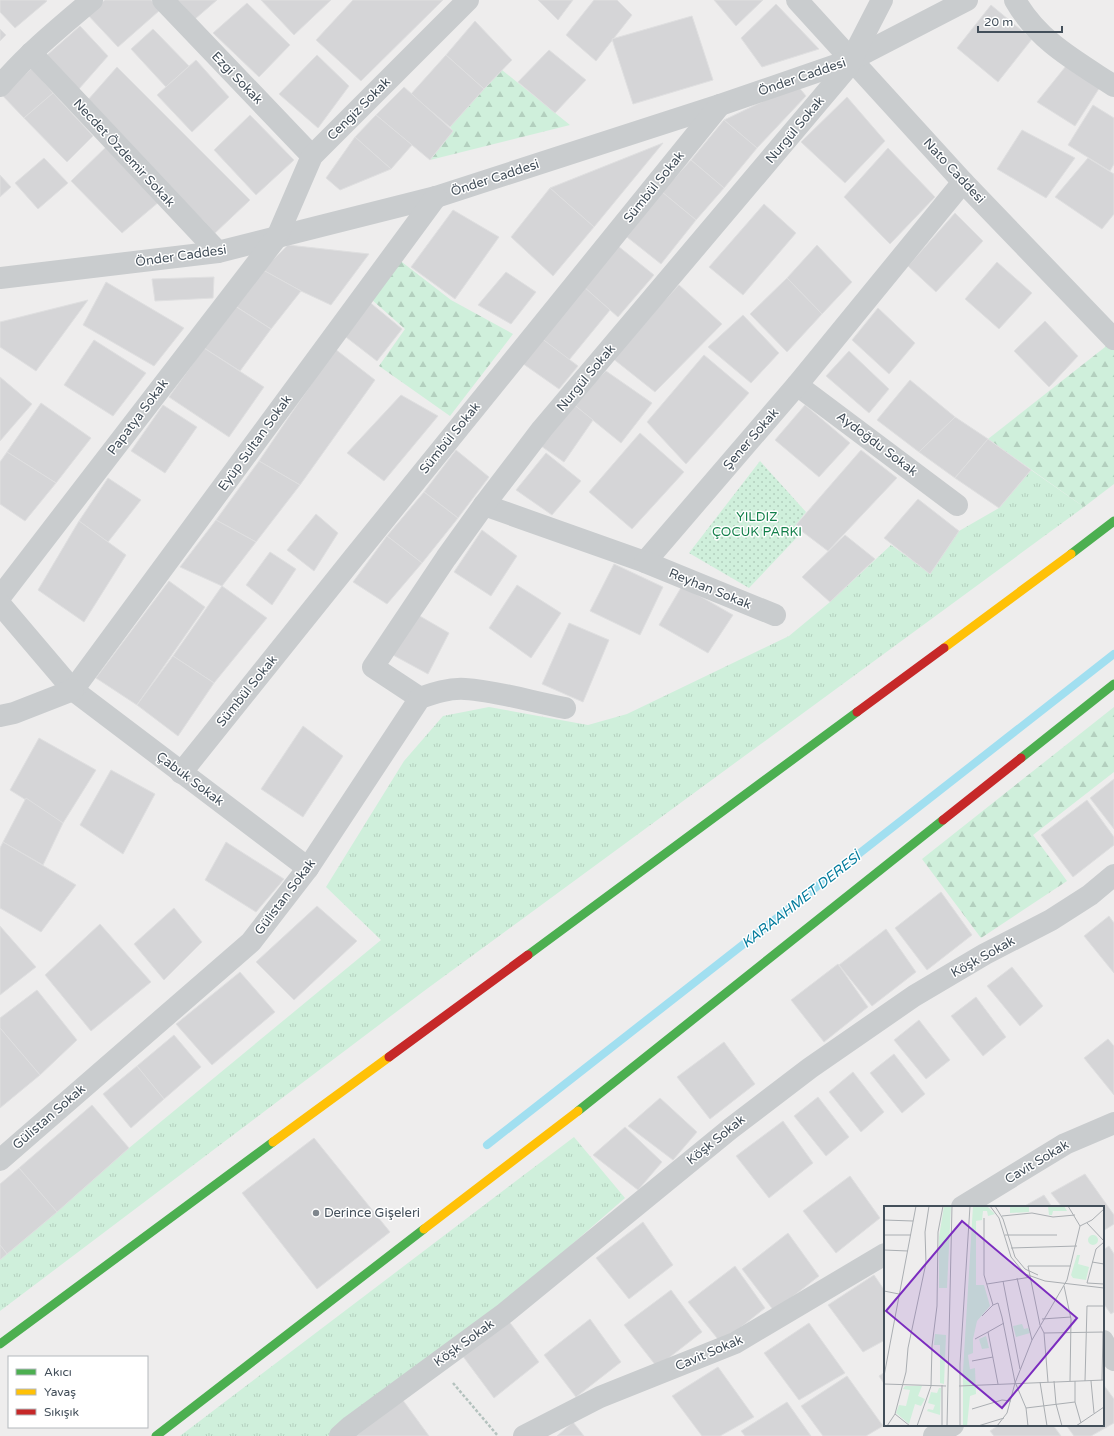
<svg xmlns="http://www.w3.org/2000/svg" width="1114" height="1436" font-family="'Varela Round',sans-serif">
<style>
.grass{fill:url(#grass-tufts)}
.forest{fill:url(#forest-firs)}
.park{fill:url(#park-dots)}
.lines{fill:none;stroke-linecap:round;stroke-linejoin:round}
.stream{stroke:#a1dff0;stroke-width:8}
.building{fill:#d5d5d7;stroke:#dfdfe0}
.path{stroke:#b4c2be;stroke-width:2.5;stroke-dasharray:3 2;stroke-linecap:butt}
.street{stroke:#c9ccce;stroke-width:22}
.fast{stroke:#4caf50;stroke-width:9}
.slow{stroke:#ffc107;stroke-width:9}
.jam{stroke:#c62828;stroke-width:9}
.poi-dot{fill:#7f868d;stroke:#fff;stroke-width:1.5}
.labels{text-anchor:middle;dominant-baseline:central;stroke-width:3;stroke-linejoin:round;paint-order:stroke}
.street-label{font-size:13px;fill:#434f5a;stroke:#fff}
.park-label{font-size:13px;fill:#117f49;stroke:#fff}
.poi-label{font-size:13px;fill:#434f5a;stroke:#fff;text-anchor:start}
.water-label{font-size:14px;font-style:italic;fill:#047c9d;stroke:#fff}
.inset-road{fill:none;stroke:#aaaeb2;stroke-width:1}
.view{fill:#7b2cbf;fill-opacity:0.15;stroke:#7b2cbf;stroke-width:2}
.inset-edge{fill:none;stroke:#434f5a;stroke-width:2}
</style>
<defs>
<pattern id="grass-tufts" width="24" height="20" patternUnits="userSpaceOnUse"><rect width="24" height="20" fill="#cfefdb"/><path d="M3 7l-1-3M5 7V3M7 7l1-3M15 17l-1-3M17 17v-4M19 17l1-3" fill="none" stroke="#b3cfbe"/></pattern>
<pattern id="forest-firs" width="22" height="20" patternUnits="userSpaceOnUse"><rect width="22" height="20" fill="#cfefdb"/><path d="M5 1l3.5 6h-7zM16 11l3.5 6h-7z" fill="#b3cfbe"/></pattern>
<pattern id="park-dots" width="8" height="8" patternUnits="userSpaceOnUse"><rect width="8" height="8" fill="#cfefdb"/><path d="M2 2h.1M6 6h.1" fill="none" stroke="#b3cfbe" stroke-width="1.8" stroke-linecap="round"/></pattern>
</defs>
<rect width="100%" height="100%" fill="#eeeded"/>
<g class="grass">
<path d="M1031,470L1084,507L424,991L0,1311V1260L129,1148L381,940L326,887L404,761L443,716L489,707L588,725L627,714L789,636L830,602L891,545L930,573L959,531L999,508Z"/>
<path d="M574,1137L625,1198L507,1301L342,1422L328,1436H180Z"/>
</g>
<g class="forest">
<path d="M502,70L570,125L430,160L453,131L450,127L484,89Z"/>
<path d="M398,259L451,300L513,334L450,416L379,366L405,329L371,299Z"/>
<path d="M1114,340V484L1084,507L988,439Z"/>
<path d="M1114,707V772L1033,835L1067,881L981,938L922,859Z"/>
</g>
<path class="park" d="M760,461L806,512L795,526L802,532L749,588L689,553Z"/>
<g class="lines">
<path class="stream" d="M487,1145L1114,654"/>
</g>
<g class="building">
<path d="M0,0H45L47,1L15,28L0,12Z"/>
<path d="M105,0H151L160,10L118,47L87,14Z"/>
<path d="M178,0H217L195,19Z"/>
<path d="M261,0H331L294,35Z"/>
<path d="M353,0H443L361,81L316,40Z"/>
<path d="M538,0H573L558,20Z"/>
<path d="M594,0H617L632,15L596,61L566,35Z"/>
<path d="M714,0H763L736,26Z"/>
<path d="M247,3L290,45L259,77L213,33Z"/>
<path d="M776,4L819,49L762,67L741,38Z"/>
<path d="M991,5L1032,39L998,82L957,48Z"/>
<path d="M692,16L713,80L633,104L612,39Z"/>
<path d="M475,21L512,60L484,89L446,55Z"/>
<path d="M80,26L108,56L78,90L46,56Z"/>
<path d="M0,29L6,35L0,41Z"/>
<path d="M153,29L189,66L166,87L131,49Z"/>
<path d="M549,50L586,80L555,113L518,82Z"/>
<path d="M317,55L349,86L318,128L279,94Z"/>
<path d="M446,55L484,89L450,127L411,94Z"/>
<path d="M196,60L229,97L192,132L157,95Z"/>
<path d="M1066,66L1100,87L1075,126L1037,102Z"/>
<path d="M117,67L250,200L215,233L87,101Z"/>
<path d="M32,68L53,93L24,118L2,95Z"/>
<path d="M797,85L806,96L757,148L724,120Z"/>
<path d="M404,87L453,131L430,160L376,115Z"/>
<path d="M53,93L93,136L67,162L24,118Z"/>
<path d="M847,97L885,141L845,183L801,142Z"/>
<path d="M1093,105L1114,118V164L1110,171L1068,145Z"/>
<path d="M250,115L294,160L256,195L214,150Z"/>
<path d="M376,115L412,145L391,169L355,137Z"/>
<path d="M724,120L757,148L724,188L691,160Z"/>
<path d="M1022,130L1075,158L1046,198L997,169Z"/>
<path d="M355,137L391,169L340,190L326,178Z"/>
<path d="M663,143L594,227L550,188Z"/>
<path d="M106,147L160,201L122,233L71,181Z"/>
<path d="M888,148L935,197L890,244L844,197Z"/>
<path d="M44,158L68,183L38,209L15,183Z"/>
<path d="M1088,158L1114,174V214L1102,229L1055,197Z"/>
<path d="M691,160L724,188L696,220L662,192Z"/>
<path d="M0,175L11,187L0,197Z"/>
<path d="M550,188L594,227L553,276L511,237Z"/>
<path d="M662,192L696,220L661,264L627,237Z"/>
<path d="M764,204L796,233L743,295L709,267Z"/>
<path d="M453,210L499,237L455,299L411,267Z"/>
<path d="M955,213L983,241L936,292L908,266Z"/>
<path d="M288,245L369,254L331,305L301,291L263,270Z"/>
<path d="M817,245L852,282L822,314L787,278Z"/>
<path d="M618,246L654,275L618,317L584,287Z"/>
<path d="M997,262L1032,293L999,329L965,299Z"/>
<path d="M263,270L301,291L271,329L235,306Z"/>
<path d="M506,272L536,292L511,324L478,305Z"/>
<path d="M214,277L213,298L155,301L152,279Z"/>
<path d="M787,278L822,314L787,352L750,314Z"/>
<path d="M106,282L184,328L154,366L83,325Z"/>
<path d="M679,285L722,324L655,392L611,357Z"/>
<path d="M584,287L610,310L569,360L541,338Z"/>
<path d="M88,300L36,371L0,347V322Z"/>
<path d="M367,300L402,329L377,361L342,334Z"/>
<path d="M235,306L271,329L240,371L204,348Z"/>
<path d="M878,308L915,343L889,374L852,340Z"/>
<path d="M743,315L779,353L751,383L708,347Z"/>
<path d="M1045,321L1078,356L1049,387L1014,351Z"/>
<path d="M541,338L578,366L559,389L522,363Z"/>
<path d="M94,340L146,373L113,416L64,385Z"/>
<path d="M204,348L264,387L229,437L169,397Z"/>
<path d="M335,349L375,380L300,485L259,461Z"/>
<path d="M849,351L889,389L869,413L826,376Z"/>
<path d="M704,355L749,393L686,464L647,422Z"/>
<path d="M606,371L652,403L621,443L573,404Z"/>
<path d="M0,377L32,404L0,441Z"/>
<path d="M910,380L955,417L919,452L877,420Z"/>
<path d="M401,395L438,416L384,481L347,453Z"/>
<path d="M41,403L91,438L56,483L7,452Z"/>
<path d="M573,404L593,420L564,462L541,446Z"/>
<path d="M163,405L197,427L165,473L131,451Z"/>
<path d="M805,405L850,443L819,477L775,440Z"/>
<path d="M955,417L988,439L955,478L919,452Z"/>
<path d="M640,433L684,472L632,529L589,492Z"/>
<path d="M988,439L1031,470L999,508L955,478Z"/>
<path d="M456,450L489,477L458,518L424,492Z"/>
<path d="M861,450L897,478L828,551L795,526Z"/>
<path d="M7,452L56,483L25,521L0,504V462Z"/>
<path d="M546,453L581,481L552,515L516,490Z"/>
<path d="M259,461L300,485L256,542L216,520Z"/>
<path d="M108,478L141,500L108,542L79,521Z"/>
<path d="M424,492L458,518L422,563L387,536Z"/>
<path d="M918,499L959,531L930,574L884,538Z"/>
<path d="M316,514L338,533L314,571L287,550Z"/>
<path d="M216,520L256,542L222,586L180,567Z"/>
<path d="M79,521L126,555L84,622L38,590Z"/>
<path d="M482,530L517,556L491,596L454,572Z"/>
<path d="M845,535L875,559L830,602L802,577Z"/>
<path d="M387,536L422,563L387,604L353,582Z"/>
<path d="M270,552L296,569L272,605L246,585Z"/>
<path d="M614,564L663,587L640,635L590,611Z"/>
<path d="M169,581L205,607L137,705L96,678Z"/>
<path d="M517,585L561,613L531,658L489,628Z"/>
<path d="M222,586L267,618L214,683L173,656Z"/>
<path d="M682,586L733,615L708,653L659,625Z"/>
<path d="M418,615L449,633L428,674L393,655Z"/>
<path d="M569,623L609,640L583,702L542,684Z"/>
<path d="M173,656L214,683L178,736L137,705Z"/>
<path d="M303,726L343,756L303,817L261,789Z"/>
<path d="M39,738L96,770L63,823L10,790Z"/>
<path d="M111,770L155,794L123,854L80,825Z"/>
<path d="M1114,779V829L1090,798Z"/>
<path d="M26,798L63,823L43,865L3,842Z"/>
<path d="M1087,800L1114,837V845L1073,877L1041,835Z"/>
<path d="M3,842L76,885L41,932L0,908V848Z"/>
<path d="M226,842L284,879L256,912L205,880Z"/>
<path d="M941,892L972,935L927,970L895,928Z"/>
<path d="M317,906L357,941L294,1000L256,962Z"/>
<path d="M174,908L202,942L164,980L134,944Z"/>
<path d="M1109,916L1114,923V973L1084,936Z"/>
<path d="M100,924L151,982L91,1031L45,975Z"/>
<path d="M0,926L36,967L0,995Z"/>
<path d="M886,929L916,972L872,1006L839,965Z"/>
<path d="M838,964L868,1007L824,1042L791,1000Z"/>
<path d="M1012,967L1043,1006L1020,1026L987,986Z"/>
<path d="M240,972L275,1012L212,1065L176,1024Z"/>
<path d="M37,990L77,1040L40,1075L0,1028V1018Z"/>
<path d="M976,997L1006,1037L983,1056L951,1016Z"/>
<path d="M919,1020L950,1060L926,1079L894,1040Z"/>
<path d="M0,1028L40,1075L0,1108Z"/>
<path d="M174,1035L201,1067L164,1099L137,1066Z"/>
<path d="M1108,1039L1114,1046V1095L1084,1058Z"/>
<path d="M724,1042L755,1084L710,1119L677,1077Z"/>
<path d="M894,1054L925,1094L902,1113L870,1073Z"/>
<path d="M137,1066L164,1099L131,1128L103,1094Z"/>
<path d="M853,1072L884,1112L861,1132L829,1092Z"/>
<path d="M818,1097L849,1137L826,1156L794,1116Z"/>
<path d="M660,1098L697,1132L673,1160L628,1126Z"/>
<path d="M92,1105L129,1148L57,1212L19,1168Z"/>
<path d="M783,1121L813,1163L769,1198L736,1156Z"/>
<path d="M625,1127L662,1162L638,1190L593,1155Z"/>
<path d="M314,1138L390,1232L317,1289L242,1193Z"/>
<path d="M19,1168L57,1212L7,1254L0,1245V1184Z"/>
<path d="M1085,1174L1114,1215V1224L1103,1231V1207H1062L1051,1193Z"/>
<path d="M850,1176L880,1218L836,1253L803,1211Z"/>
<path d="M1044,1195L1052,1207H1023Z"/>
<path d="M643,1222L673,1265L629,1299L596,1258Z"/>
<path d="M788,1233L819,1276L774,1311L742,1269Z"/>
<path d="M0,1245L7,1254L0,1260Z"/>
<path d="M1109,1246L1114,1254V1312L1111,1314L1103,1303V1250Z"/>
<path d="M735,1266L765,1308L721,1343L688,1302Z"/>
<path d="M874,1275L885,1291V1340L863,1352L828,1305Z"/>
<path d="M671,1290L702,1332L657,1367L624,1325Z"/>
<path d="M590,1319L621,1362L576,1397L544,1355Z"/>
<path d="M508,1320L539,1362L494,1398L462,1355Z"/>
<path d="M809,1323L845,1373L799,1400L764,1353Z"/>
<path d="M718,1367L754,1417L720,1436H702L672,1396Z"/>
<path d="M885,1372V1385L879,1376Z"/>
<path d="M847,1376L883,1426L866,1436H823L801,1406Z"/>
<path d="M1103,1384L1114,1399V1423L1091,1436H1074L1066,1425H1103Z"/>
<path d="M402,1399L429,1436H357L355,1434Z"/>
<path d="M787,1402L811,1436H745L741,1431Z"/>
<path d="M573,1422L584,1436H557Z"/>
<path d="M999,1425H1053L1061,1436H994L990,1431Z"/>
</g>
<g class="lines">
<path class="path" d="M453,1383L498,1436"/>
<g class="street">
<path d="M163,0L312,156"/>
<path d="M797,0L963,182L1114,339"/>
<path d="M1015,0C1038,41 1076,61 1114,86"/>
<path d="M31,53L218,252"/>
<path d="M0,86C27,54 60,27 92,0"/>
<path d="M0,278L218,252L436,197L720,105L851,60L967,0"/>
<path d="M797,385L957,505"/>
<path d="M484,505L645,562L797,385L963,182"/>
<path d="M645,562L775,615"/>
<path d="M0,597L277,237L312,156L468,0"/>
<path d="M0,604L73,690L308,868"/>
<path d="M73,690L436,197"/>
<path d="M420,698L373,667L446,558L484,505L542,429L847,68L882,0"/>
<path d="M0,716L14,713L73,690"/>
<path d="M181,773L355,556L720,105"/>
<path d="M0,1160L251,942L308,868L420,698C434,693 449,688 465,689C498,691 532,702 565,708"/>
<path d="M962,1207L1065,1144L1114,1123"/>
<path d="M1103,1341L1114,1360"/>
<path d="M340,1436L351,1426L505,1313L730,1129L810,1068L914,996L985,954L1051,920L1090,895L1114,875"/>
<path d="M524,1436L600,1397L735,1343L885,1254"/>
<path d="M934,1436L953,1425"/>
</g>
<g class="fast">
<path d="M1071,554L1114,521"/>
<path d="M1021,758L1114,684"/>
<path d="M528,955L857,712"/>
<path d="M578,1111L943,820"/>
<path d="M0,1344L273,1142"/>
<path d="M156,1436L424,1229"/>
</g>
<g class="slow">
<path d="M944,648L1071,554"/>
<path d="M273,1142L389,1057"/>
<path d="M424,1229L578,1111"/>
</g>
<g class="jam">
<path d="M857,712L944,648"/>
<path d="M943,820L1021,758"/>
<path d="M389,1057L528,955"/>
</g>
</g>
<circle class="poi-dot" cx="316" cy="1213" r="4"/>
<g class="labels">
<g class="street-label">
<text transform="translate(802 77) rotate(-19)">Önder Caddesi</text>
<text transform="translate(237 78) rotate(46)">Ezgi Sokak</text>
<text transform="translate(359 109) rotate(-45)">Cengiz Sokak</text>
<text transform="translate(795 130) rotate(-50)">Nurgül Sokak</text>
<text transform="translate(124 153) rotate(47)">Necdet Özdemir Sokak</text>
<text transform="translate(954 171) rotate(47)">Nato Caddesi</text>
<text transform="translate(495 178) rotate(-18)">Önder Caddesi</text>
<text transform="translate(654 187) rotate(-51)">Sümbül Sokak</text>
<text transform="translate(181 256) rotate(-8)">Önder Caddesi</text>
<text transform="translate(586 378) rotate(-50)">Nurgül Sokak</text>
<text transform="translate(138 417) rotate(-53)">Papatya Sokak</text>
<text transform="translate(450 438) rotate(-51)">Sümbül Sokak</text>
<text transform="translate(751 439) rotate(-49)">Şener Sokak</text>
<text transform="translate(255 443) rotate(-54)">Eyüp Sultan Sokak</text>
<text transform="translate(877 444) rotate(37)">Aydoğdu Sokak</text>
<text transform="translate(710 589) rotate(22)">Reyhan Sokak</text>
<text transform="translate(247 691) rotate(-51)">Sümbül Sokak</text>
<text transform="translate(190 779) rotate(37)">Çabuk Sokak</text>
<text transform="translate(285 897) rotate(-53)">Gülistan Sokak</text>
<text transform="translate(983 957) rotate(-29)">Köşk Sokak</text>
<text transform="translate(49 1117) rotate(-41)">Gülistan Sokak</text>
<text transform="translate(716 1140) rotate(-39)">Köşk Sokak</text>
<text transform="translate(1037 1162) rotate(-31)">Cavit Sokak</text>
<text transform="translate(464 1343) rotate(-36)">Köşk Sokak</text>
<text transform="translate(709 1353) rotate(-23)">Cavit Sokak</text>
</g>
<g class="park-label">
<text x="757" y="517">YILDIZ<tspan x="757" dy="15">ÇOCUK PARKI</tspan></text>
</g>
<g class="poi-label">
<text x="324" y="1213">Derince Gişeleri</text>
</g>
<g class="water-label">
<text transform="translate(801 900) rotate(-38)">KARAAHMET DERESİ</text>
</g>
</g>
<g transform="translate(884 1206)">
<rect width="220" height="220" fill="#eeeded"/>
<path d="M60,0H67L63,82H55V31ZM89,0H103L111,8L104,10L103,5H99L98,14L92,15V79H100L106,100L93,115L89,133V147L84,149L86,164L79,165ZM126,0H147L145,1V6L126,7ZM164,0H180L183,5H169L168,9H165ZM204 34a5 5 0 1 1 10 0a5 5 0 1 1-10 0ZM193,49H196L194,58L205,61L202,74L189,72L187,69Z" fill="#cfefdb"/>
<path d="M138,118L140,123L144,122L146,127L132,131L129,120ZM51,128L62,129L60,178L56,177V139H50ZM91,162L92,188L86,190L83,220H79V165ZM21,180H38L34,190L41,193L37,200L31,198L25,218L12,207L15,199L22,200L26,184L19,183ZM55,182H57L56,209L43,205L44,203L49,204L51,199L44,197L47,186L53,187Z" fill="#cfefdb"/>
<path d="M102,130L105,142L98,143L95,133Z" fill="#cfefdb"/>
<path class="inset-road" d="M106,0L115,12L127,51L141,68L161,75L220,82M111,0L119,13L131,51L141,63L154,69M118,10L148,7L169,11L191,9M0,14L29,15M203,17L220,35M196,20L208,14L220,3M0,29H27M121,29H173M127,42L193,40M0,44L24,45M208,56L220,58M133,72L148,134M119,75L136,163M203,77L212,43L220,36M203,77L220,78M103,78L147,71M180,80L187,113L186,175M0,85L15,88M109,99L114,97L118,111L131,176L142,202L144,220M98,110L109,99L100,69V12M158,113L187,111M160,127L220,126M91,133L104,126M88,155L109,151M0,170L32,0M218,174L219,126M170,175L172,198L178,220M191,175V196L197,217M201,175L203,100H220M207,175L210,207M156,176L163,220M164,176L160,127L156,119L144,60H187M0,178L62,180M114,178L104,126L120,117M75,180L220,174M142,202L191,196M88,203L118,194L127,195M11,208L26,220M3,220L11,208L22,166L24,142L42,57L41,26L45,0M33,220L47,180L48,140L53,100L54,26L59,0M58,220V179M63,220L68,0M76,220V158L86,0M94,220L120,212M113,220L123,207L131,177L148,134L183,74L196,20L184,0M192,220L220,201"/>
<path class="view" d="M78,15L193,112L118,202L2,105Z"/>
<rect width="220" height="220" class="inset-edge"/>
</g>
<rect x="8" y="1356" width="140" height="72" fill="#ffffff" stroke="#b4b9bd"/>
<rect x="16" y="1369" width="20" height="6" fill="#4caf50" stroke="#b4b9bd"/>
<text x="44" y="1376" font-size="12" fill="#434f5a">Akıcı</text>
<rect x="16" y="1389" width="20" height="6" fill="#ffc107" stroke="#b4b9bd"/>
<text x="44" y="1396" font-size="12" fill="#434f5a">Yavaş</text>
<rect x="16" y="1409" width="20" height="6" fill="#c62828" stroke="#b4b9bd"/>
<text x="44" y="1416" font-size="12" fill="#434f5a">Sıkışık</text>
<path d="M978 26v6h84v-6" fill="none" stroke="#434f5a" stroke-width="2"/>
<text x="984" y="26" font-size="12" fill="#434f5a" stroke="#ffffff" stroke-width="3" paint-order="stroke">20 m</text>
</svg>
